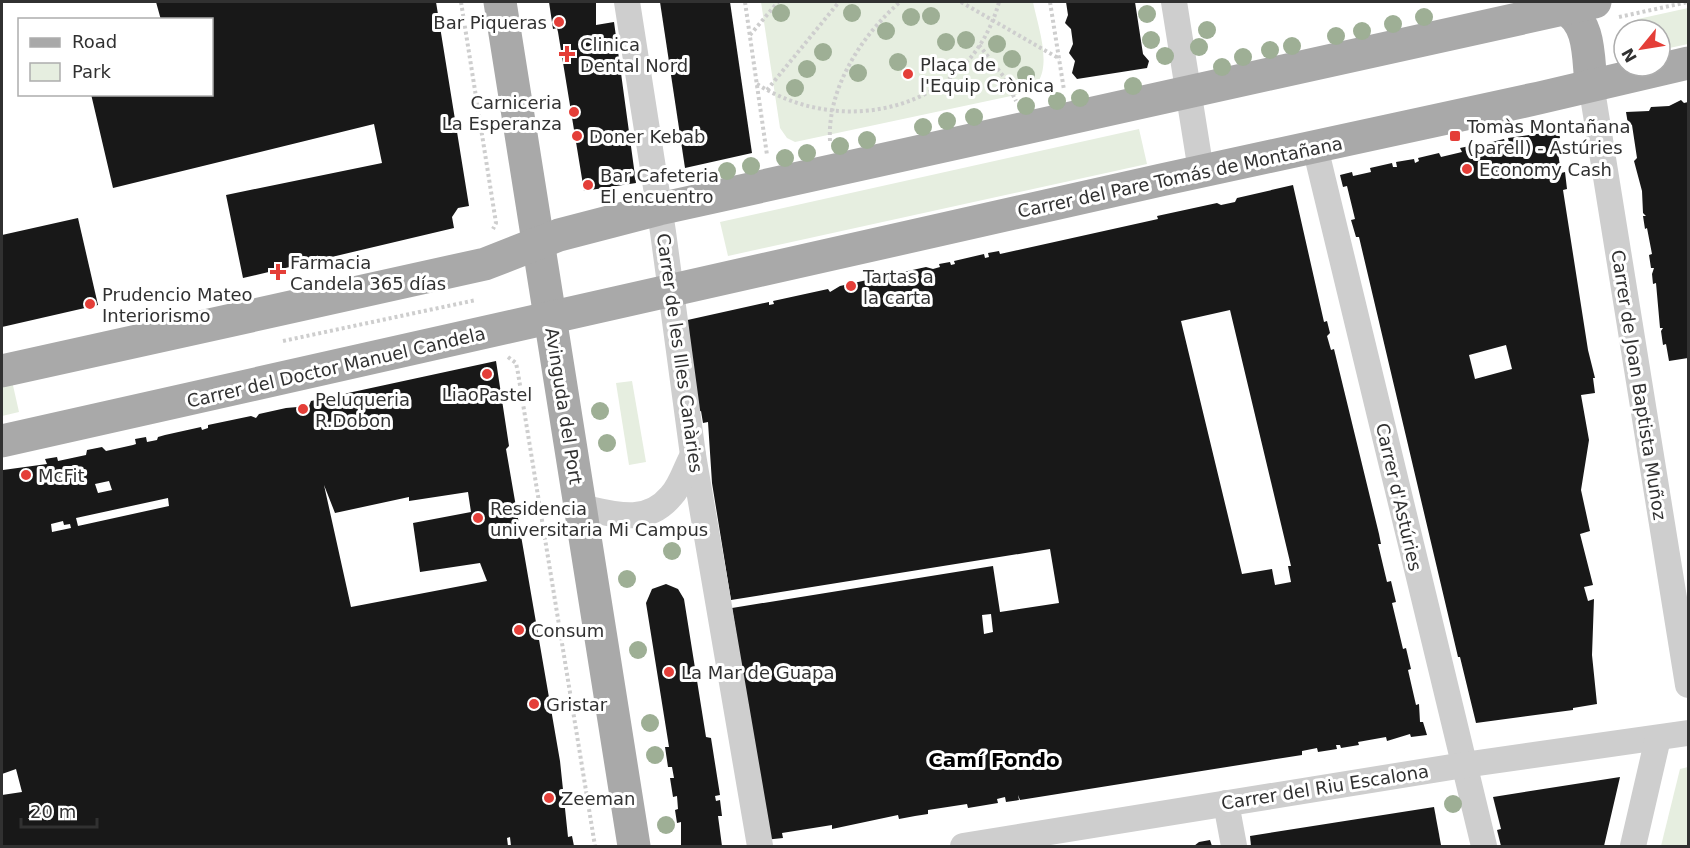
<svg xmlns="http://www.w3.org/2000/svg" width="1690" height="848" font-family="'DejaVu Sans',sans-serif">
<style>
.green{fill:#e6eee0}
.building{fill:#181818;fill-rule:evenodd}
.lines{fill:none;stroke-linecap:round;stroke-linejoin:round}
.path{stroke:#cecece;stroke-width:4;stroke-dasharray:3 3;stroke-linecap:butt}
.minor{stroke:#cecece;stroke-width:26}
.major{stroke:#a9a9a9;stroke-width:33}
.tree{fill:#9eaf95}
.poi-dot{fill:#e43e38;stroke:#fff;stroke-width:2}
.labels{text-anchor:middle;dominant-baseline:central;stroke-width:6;stroke-linejoin:round;paint-order:stroke}
.poi-label{font-size:18px;fill:#313131;stroke:#fff;text-anchor:start}
.street-label{font-size:18px;fill:#313131;stroke:#fff}
.neighbourhood-label{font-size:20px;font-weight:bold;fill:#000;stroke:#fff}
</style>
<rect width="100%" height="100%" fill="#fff"/>
<g class="green">
<path d="M761,2H1033C1038,28 1058,79 1025,93L795,142L787,138L780,128Z"/>
<path d="M1688,8V44L1660,50V30H1630L1631,24L1638,19Z"/>
<path d="M1139,129L1147,164L728,256L720,222Z"/>
<path d="M12,381L19,412L2,416V384Z"/>
<path d="M632,381L646,462L629,465L616,383Z"/>
<path d="M1688,767V846H1661L1680,769Z"/>
</g>
<g class="building">
<path d="M156,2H436L469,206L458,208L452,217L454,228L243,278L226,195L382,163L374,124L113,188L91,94H212V20H161Z"/>
<path d="M549,2H596V25L614,22L636,183L584,191L558,32L557,28L553,29Z"/>
<path d="M660,2H730L752,153L685,168Z"/>
<path d="M1066,2H1135L1143,54L1149,61L1147,68L1077,79L1072,73L1075,61L1069,53L1073,44L1071,29L1065,23L1068,15Z"/>
<path d="M1681,100L1684,103L1688,102V358L1669,361L1666,344L1663,345L1661,331L1663,328H1660L1656,283L1653,284L1652,274L1654,268H1651L1649,255L1652,254L1647,228L1645,229L1643,216H1646L1643,213L1642,191L1634,161L1637,158L1632,125L1628,124L1626,112L1649,111L1651,107L1669,106Z"/>
<path d="M1558,127L1560,138L1556,139L1561,173L1565,172L1567,189L1563,190L1588,350L1595,378H1593L1595,393L1581,395L1589,440L1581,490L1590,531L1580,534L1593,585L1584,587L1588,601L1594,599L1592,655L1597,704L1573,708V710L1476,723L1460,657H1458L1359,237H1356L1351,220L1355,219L1347,186L1343,187L1340,175L1352,172L1353,176L1371,172L1370,168L1392,163L1393,167H1397L1396,162L1414,159L1415,163L1419,161L1418,158L1439,153L1441,157L1462,152L1460,148L1484,143L1485,147L1488,146V143L1504,139L1505,142H1509L1508,138L1550,132L1549,129ZM1506,345L1512,369L1475,379L1469,355Z"/>
<path d="M1293,185L1324,322L1327,321L1330,333L1327,336L1331,350L1334,349L1379,534L1381,544H1378L1387,582L1391,581L1396,602L1392,603L1403,649L1406,648L1411,669L1408,670L1416,705L1419,704L1420,722H1423L1427,735L1411,737L1410,734L1387,741L1386,737L1358,742L1359,745L1341,748L1340,745H1336L1337,749L1318,752L1317,748L1302,751V755L1020,800L1018,795L1019,800L1006,802L1005,797L997,799L998,803L968,808L967,804L928,810V814L915,816L899,819L898,815L832,829V825L782,833L783,838L764,840L754,747L732,608L993,566L1000,612L1059,603L1050,549L731,600L712,483L708,422L703,423L701,411L698,412L683,321L769,302V305L774,304L773,301L828,289L830,292L840,286L926,267L933,269L940,267L939,264L950,262L951,265L955,264L954,261L984,254L985,258L989,257L988,253L999,251L1000,254L1158,219L1157,216L1217,203L1221,205L1235,202L1237,198ZM1230,310L1291,566H1288L1291,582L1275,585L1272,569L1242,574L1181,321ZM991,614L993,632L984,634L982,615Z"/>
<path d="M78,218L98,305L2,327V235Z"/>
<path d="M496,361L509,446L506,449L560,761L568,837L572,836L574,846H511L510,837L507,838L508,846H2V795L22,792L16,769L2,774L3,470L47,464L45,459L57,457L58,461L86,455L87,450L102,447L106,451L133,445L136,444L135,439L146,437L147,442L157,440L158,437L165,435L201,427L202,430L208,428V425L251,416L256,418L259,414L286,408L309,406L311,401ZM109,481L112,490L98,493L95,484ZM324,485L335,513L409,497V501L468,492L471,512L413,523L420,572L480,563L487,581L351,607ZM168,498L169,506L78,526L76,518ZM63,521L64,525L70,524L71,528L52,532L51,524Z"/>
<path d="M666,584L678,589L684,599L706,737L711,738L720,795L715,796L716,801L720,800L722,816H718L722,846H681V822L677,823L675,810L678,809L677,796L673,797L670,778H674L672,767H668L665,747H669L646,603L652,589Z"/>
<path d="M1620,777L1604,846H1501L1497,830L1501,829L1493,797Z"/>
<path d="M1434,807L1441,845L1251,846L1250,836Z"/>
<path d="M1210,840L1212,846H1194L1199,842Z"/>
</g>
<g class="lines">
<g class="path">
<path d="M461,2L496,223L493,229"/>
<path d="M745,2L767,155"/>
<path d="M961,2L1060,59"/>
<path d="M1050,2L1064,90"/>
<path d="M1619,17L1688,2"/>
<path d="M750,35L778,2"/>
<path d="M979,45L1004,77L1016,101"/>
<path d="M757,84C845,140 970,109 999,2"/>
<path d="M767,90L839,2"/>
<path d="M830,141C827,88 862,35 900,2"/>
<path d="M283,341L476,300"/>
<path d="M508,357L516,363L518,373L595,846"/>
</g>
<g class="minor">
<path d="M627,2L663,232L693,455L760,846"/>
<path d="M1174,2L1201,171"/>
<path d="M1591,84L1688,685"/>
<path d="M1315,147L1484,846"/>
<path d="M580,507C613,514 646,526 671,496C681,486 686,467 693,455"/>
<path d="M1226,803L1234,846"/>
<path d="M963,846L1464,765L1688,733"/>
<path d="M1633,846L1658,738"/>
</g>
<g class="major">
<path d="M500,2L634,846"/>
<path d="M1564,8C1591,22 1588,58 1591,84"/>
<path d="M2,371L485,264L559,235L659,209L1595,2"/>
<path d="M2,441L1161,180L1539,98L1688,63"/>
</g>
</g>
<g class="tree">
<circle cx="781" cy="13" r="9"/>
<circle cx="852" cy="13" r="9"/>
<circle cx="1147" cy="14" r="9"/>
<circle cx="931" cy="16" r="9"/>
<circle cx="911" cy="17" r="9"/>
<circle cx="1424" cy="17" r="9"/>
<circle cx="1393" cy="24" r="9"/>
<circle cx="1207" cy="30" r="9"/>
<circle cx="886" cy="31" r="9"/>
<circle cx="1362" cy="31" r="9"/>
<circle cx="1336" cy="36" r="9"/>
<circle cx="966" cy="40" r="9"/>
<circle cx="1151" cy="40" r="9"/>
<circle cx="946" cy="42" r="9"/>
<circle cx="997" cy="44" r="9"/>
<circle cx="1292" cy="46" r="9"/>
<circle cx="1199" cy="47" r="9"/>
<circle cx="1270" cy="50" r="9"/>
<circle cx="823" cy="52" r="9"/>
<circle cx="1165" cy="56" r="9"/>
<circle cx="1243" cy="57" r="9"/>
<circle cx="1012" cy="59" r="9"/>
<circle cx="898" cy="62" r="9"/>
<circle cx="1222" cy="67" r="9"/>
<circle cx="807" cy="69" r="9"/>
<circle cx="858" cy="73" r="9"/>
<circle cx="1026" cy="75" r="9"/>
<circle cx="1133" cy="86" r="9"/>
<circle cx="795" cy="88" r="9"/>
<circle cx="1080" cy="98" r="9"/>
<circle cx="1057" cy="101" r="9"/>
<circle cx="1026" cy="106" r="9"/>
<circle cx="974" cy="117" r="9"/>
<circle cx="947" cy="121" r="9"/>
<circle cx="923" cy="127" r="9"/>
<circle cx="867" cy="140" r="9"/>
<circle cx="840" cy="146" r="9"/>
<circle cx="807" cy="153" r="9"/>
<circle cx="785" cy="158" r="9"/>
<circle cx="751" cy="166" r="9"/>
<circle cx="727" cy="171" r="9"/>
<circle cx="600" cy="411" r="9"/>
<circle cx="607" cy="443" r="9"/>
<circle cx="672" cy="551" r="9"/>
<circle cx="627" cy="579" r="9"/>
<circle cx="638" cy="650" r="9"/>
<circle cx="650" cy="723" r="9"/>
<circle cx="655" cy="755" r="9"/>
<circle cx="1453" cy="804" r="9"/>
<circle cx="666" cy="825" r="9"/>
</g>
<g class="poi-dot">
<circle cx="559" cy="22" r="6"/>
<path d="M564 45h6v6h6v6h-6v6h-6v-6h-6v-6h6z"/>
<circle cx="908" cy="74" r="6"/>
<circle cx="574" cy="112" r="6"/>
<circle cx="577" cy="136" r="6"/>
<rect x="1449" y="130" width="12" height="12" rx="3"/>
<circle cx="1467" cy="169" r="6"/>
<circle cx="588" cy="185" r="6"/>
<path d="M275 263h6v6h6v6h-6v6h-6v-6h-6v-6h6z"/>
<circle cx="851" cy="286" r="6"/>
<circle cx="90" cy="304" r="6"/>
<circle cx="487" cy="374" r="6"/>
<circle cx="303" cy="409" r="6"/>
<circle cx="26" cy="475" r="6"/>
<circle cx="478" cy="518" r="6"/>
<circle cx="519" cy="630" r="6"/>
<circle cx="669" cy="672" r="6"/>
<circle cx="534" cy="704" r="6"/>
<circle cx="549" cy="798" r="6"/>
</g>
<g class="labels">
<g class="poi-label">
<text x="547" y="22" text-anchor="end">Bar Piqueras</text>
<text x="580" y="44">Clinica<tspan x="580" dy="21">Dental Nord</tspan></text>
<text x="920" y="64">Plaça de<tspan x="920" dy="21">l'Equip Crònica</tspan></text>
<text x="562" y="102" text-anchor="end">Carniceria<tspan x="562" dy="21">La Esperanza</tspan></text>
<text x="1467" y="126">Tomàs Montañana<tspan x="1467" dy="21">(parell) - Astúries</tspan></text>
<text x="589" y="136">Doner Kebab</text>
<text x="1479" y="169">Economy Cash</text>
<text x="600" y="175">Bar Cafeteria<tspan x="600" dy="21">El encuentro</tspan></text>
<text x="290" y="262">Farmacia<tspan x="290" dy="21">Candela 365 días</tspan></text>
<text x="863" y="276">Tartas a<tspan x="863" dy="21">la carta</tspan></text>
<text x="102" y="294">Prudencio Mateo<tspan x="102" dy="21">Interiorismo</tspan></text>
<text x="487" y="394" text-anchor="middle">LiaoPastel</text>
<text x="315" y="399">Peluqueria<tspan x="315" dy="21">R.Dobon</tspan></text>
<text x="38" y="475">McFit</text>
<text x="490" y="508">Residencia<tspan x="490" dy="21">universitaria Mi Campus</tspan></text>
<text x="531" y="630">Consum</text>
<text x="681" y="672">La Mar de Guapa</text>
<text x="546" y="704">Gristar</text>
<text x="561" y="798">Zeeman</text>
</g>
<g class="street-label">
<text transform="translate(1180 177) rotate(-12)">Carrer del Pare Tomás de Montañana</text>
<text transform="translate(680 353) rotate(82)">Carrer de les Illes Canàries</text>
<text transform="translate(336 367) rotate(-13)">Carrer del Doctor Manuel Candela</text>
<text transform="translate(1639 385) rotate(81)">Carrer de Joan Baptista Muñoz</text>
<text transform="translate(564 406) rotate(81)">Avinguda del Port</text>
<text transform="translate(1399 497) rotate(77)">Carrer d'Astúries</text>
<text transform="translate(1325 787) rotate(-9)">Carrer del Riu Escalona</text>
</g>
<g class="neighbourhood-label">
<text x="994" y="760">Camí Fondo</text>
</g>
</g>
<rect width="1690" height="848" fill="none" stroke="#313131" stroke-width="6"/>
<rect x="18" y="18" width="195" height="78" fill="#ffffff" stroke="#adadad" stroke-width="1.5"/>
<rect x="30" y="38" width="30" height="9" fill="#a9a9a9" stroke="#adadad" stroke-width="1.5"/>
<text x="72" y="48" font-size="18" fill="#313131">Road</text>
<rect x="30" y="63" width="30" height="18" fill="#e6eee0" stroke="#adadad" stroke-width="1.5"/>
<text x="72" y="78" font-size="18" fill="#313131">Park</text>
<g transform="translate(1642 48) rotate(240)"><circle r="28" fill="#ffffff" stroke="#adadad" stroke-width="1.5"/>
<path d="M0-4.5L10 22L0 15L-10 22Z" fill="#e43e38"/>
<text y="-9" font-size="16" font-weight="bold" text-anchor="middle" fill="#313131">N</text>
</g>
<path d="M21 818v9h76v-9" fill="none" stroke="#313131" stroke-width="3"/>
<text x="30" y="818" font-size="18" fill="#313131" stroke="#ffffff" stroke-width="4.5" paint-order="stroke">20 m</text>
</svg>
